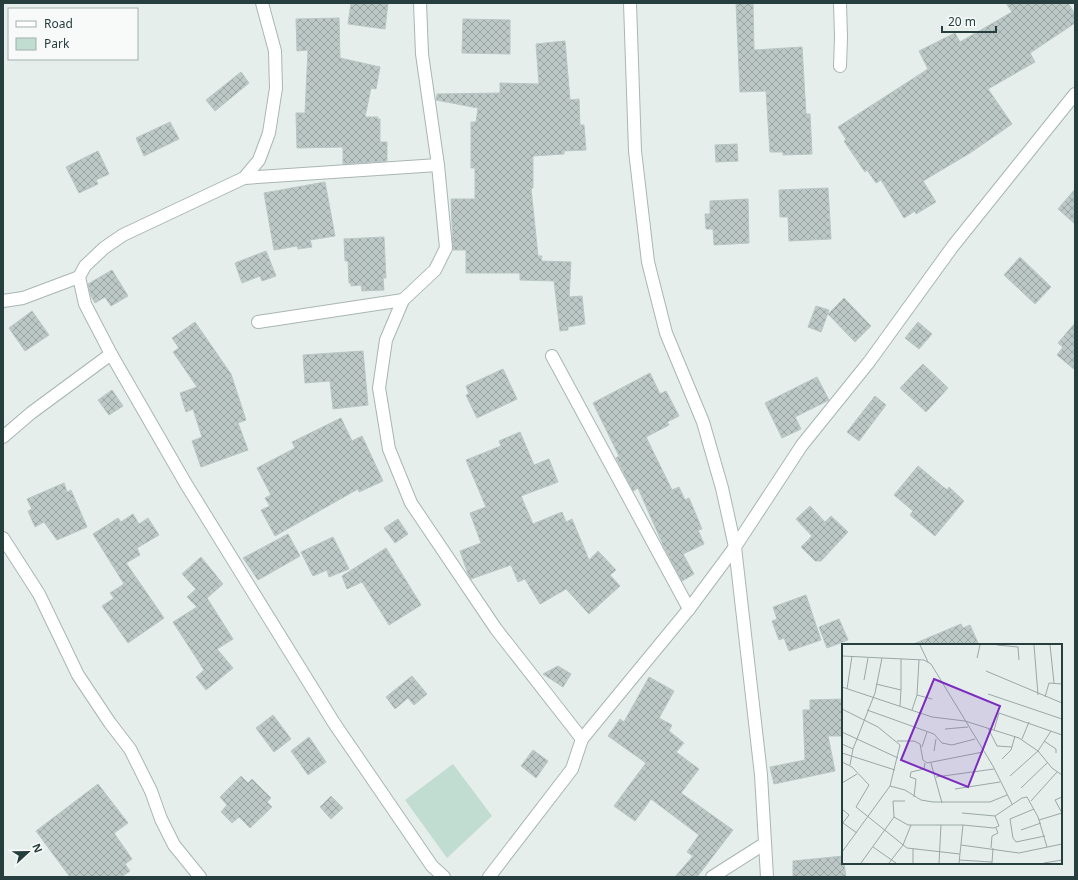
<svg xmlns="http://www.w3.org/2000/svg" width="1078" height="880" font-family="'Noto Sans',sans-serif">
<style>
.green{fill:#c1dcd0}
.building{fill:url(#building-cross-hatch);stroke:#b9c7c5}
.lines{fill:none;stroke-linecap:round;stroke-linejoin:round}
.minor-casing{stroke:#a9b6b4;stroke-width:14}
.minor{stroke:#fff;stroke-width:12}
.inset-road{fill:none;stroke:#99a8a6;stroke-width:1}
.view{fill:#7b2cbf;fill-opacity:0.15;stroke:#7b2cbf;stroke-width:2}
.inset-edge{fill:none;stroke:#263e3e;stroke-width:2}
</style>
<defs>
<pattern id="building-cross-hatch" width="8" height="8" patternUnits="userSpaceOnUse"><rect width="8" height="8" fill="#bcc8c6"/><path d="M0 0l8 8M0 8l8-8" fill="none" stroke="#99a4a2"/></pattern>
</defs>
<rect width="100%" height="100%" fill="#e6eeec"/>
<path class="green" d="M453,764L492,816L447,858L405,800Z"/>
<g class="building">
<path d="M351,3H388L385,29L348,24Z"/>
<path d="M736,3H753L754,50L802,47L806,114H810L812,154L783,155V152H770L766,91L740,92Z"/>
<path d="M1006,3H1068L1075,14V23L1030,53L1035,62L988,89L1012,124L970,153L923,181L936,202L916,214L915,211L904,218L881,180L876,183L867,170L865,172L844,141L846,139L838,127L928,69L919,51L955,33L960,42L1012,12Z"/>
<path d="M339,18L340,58L380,67L376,89L371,88L365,117H378L377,119H380V142H387V161L343,164V147L297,148L296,113H305L308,50L297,51L296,19Z"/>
<path d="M463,19L510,20V54L462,53Z"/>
<path d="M565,41L570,100L579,99L580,125H584L586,150L564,151V154L533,156V188H531L538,256H542L541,261L571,262L569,297L582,296L585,324L568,327V330L560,331L554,281L520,280V273H466V250H453L451,199H475V168H471V122H476L478,108L436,100L437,94L500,93V83L539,84L536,44Z"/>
<path d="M241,72L249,83L215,111L206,100Z"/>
<path d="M170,122L179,139L144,156L136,138Z"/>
<path d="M737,144L738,161L716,162L715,145Z"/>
<path d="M98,151L109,174L96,180L98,184L79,193L66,167Z"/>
<path d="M325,182L335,236L310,240L312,247L298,249L297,246L274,250L264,193Z"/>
<path d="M828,188L831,239L789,241L788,217H780L779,190Z"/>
<path d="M1075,189V224L1058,209Z"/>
<path d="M748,199L749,243L714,245L713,229H706L705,214H710V201Z"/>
<path d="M384,237L386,278H383L384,290L362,291L361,285L351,286V283H349L348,261H345L344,239Z"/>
<path d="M266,251L276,276L262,281L260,276L242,283L235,263Z"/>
<path d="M1020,257L1051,287L1035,304L1004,275Z"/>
<path d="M112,270L128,296L111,306L105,297L95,303L91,296L88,284Z"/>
<path d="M844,298L871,326L855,342L828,314Z"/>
<path d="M816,306L829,310L821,332L808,327Z"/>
<path d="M32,311L49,335L25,351L9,328Z"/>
<path d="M195,322L231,374L246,420L238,423L248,450L201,467L192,441L202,437L193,409L186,412L180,393L197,387L173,352L179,348L172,338Z"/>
<path d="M918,322L932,334L919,349L905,338Z"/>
<path d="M1075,323V370L1057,355L1063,347L1058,343Z"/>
<path d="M363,351L368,405L333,409L330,381L305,383L303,355Z"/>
<path d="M923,364L948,388L926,412L900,388Z"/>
<path d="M503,369L517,399L477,418L466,395L469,394L466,386Z"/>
<path d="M650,373L660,394L666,391L679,416L667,422L669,425L646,437L672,490L679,487L685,500L689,498L702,529L698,530L704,544L683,554L694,574L682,581L664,547L638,488L633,491L623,471L616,458L619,456L593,403Z"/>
<path d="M817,377L829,400L795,417L801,429L782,438L765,403Z"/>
<path d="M112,390L123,406L109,415L98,400Z"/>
<path d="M875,396L886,405L859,441L847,432Z"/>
<path d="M341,418L352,441L362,436L383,481L359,492L358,489L275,536L261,510L270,506L265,498L271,495L257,468L295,448L292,442Z"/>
<path d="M520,432L534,465L549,459L558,482L521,496L533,524L562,512L566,522L572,519L589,560L598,551L616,570L610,575L620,586L589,614L566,589L540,604L525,579L518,582L511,565L471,579L468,574L460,551L481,543L470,513L486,507L466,460L501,446L499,441Z"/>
<path d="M918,466L947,490L949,487L964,501L935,536L910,515L913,511L894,495Z"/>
<path d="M64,483L67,492L71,490L87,527L57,540L44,522L35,527L28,511L32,509L27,499Z"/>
<path d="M810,506L825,522L831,516L848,532L821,561H815L801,547L812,536L796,519Z"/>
<path d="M133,514L139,524L148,518L159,535L137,548L140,555L126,563L164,618L128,643L102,606L114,598L110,593L124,584L93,534L118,518L121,522Z"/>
<path d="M398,519L408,534L395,543L384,528Z"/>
<path d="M288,534L300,556L258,580L243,558Z"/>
<path d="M333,537L349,569L329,577L327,570L313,576L301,552Z"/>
<path d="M386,548L421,605L389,625L362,582L347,589L342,576Z"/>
<path d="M201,557L223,584L207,598L233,639L217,649L233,668L206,690L196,677L204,670L173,622L197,607L187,597L196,589L182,574Z"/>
<path d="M806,595L821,640L789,651L784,638L779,640L772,621L777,619L773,607Z"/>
<path d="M839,619L848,640L827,648L819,627Z"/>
<path d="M961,624L963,628L970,625L979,645H911Z"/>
<path d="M558,666L571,674L563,687L543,674Z"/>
<path d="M412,676L427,694L414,705L408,698L395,709L386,697Z"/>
<path d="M649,677L674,691L659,718L672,725L669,731L684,743L676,752L699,769L681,793L733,830L697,877H675L693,856L687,852L699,835L651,799L635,821L614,806L646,763L608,736L620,719L624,722Z"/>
<path d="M843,699V736H828L835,771L774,784L770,767L805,760L803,710H810V700Z"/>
<path d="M273,715L291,739L274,752L256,728Z"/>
<path d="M309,737L326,762L308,775L291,751Z"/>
<path d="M533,750L548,761L536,778L521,766Z"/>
<path d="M241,776L248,783L252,779L271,798L267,802L272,807L250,828L239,817L232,823L221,812L227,805L220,797Z"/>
<path d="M98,784L128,823L114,833L132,859L125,864L130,871L121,877H70L36,831Z"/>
<path d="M331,796L343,808L331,819L320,807Z"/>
<path d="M843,856L846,877H793V861Z"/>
</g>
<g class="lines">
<g class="minor-casing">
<g id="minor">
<path d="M262,3L275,51L276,88L269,133L259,160L244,178L123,235L104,248L85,266L79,277L85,304L111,354L186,484L334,723L432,866L444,877"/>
<path d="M420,3L422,54L438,165L446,248L435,270L403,300L386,340L379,388L389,449L411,503L496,629L582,739"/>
<path d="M630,3L635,151L648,262L666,333L703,422L722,488L735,547L761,775L767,877"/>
<path d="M840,3L841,37L840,66"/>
<path d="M244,178L438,165"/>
<path d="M3,301L23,298L79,277"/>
<path d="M258,322L403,300"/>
<path d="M552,356L689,609"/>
<path d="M3,437L31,413L111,354"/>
<path d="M3,538L39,594L78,675L110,723L130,749L151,791L161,819L174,845L200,877"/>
<path d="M489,877L572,769L582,739L689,609L735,547L802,445L869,362L953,246L1075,94"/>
<path d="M712,877L764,844"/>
</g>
</g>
<use href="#minor" class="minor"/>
</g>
<g transform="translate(842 644)">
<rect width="220" height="220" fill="#e6eeec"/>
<path class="inset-road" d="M78,1L86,18M155,1L176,3M192,1L196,51M208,1L212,39M176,3L177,16M0,12L82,16L89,20L151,122L170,160M135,14L138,1M144,27L220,59M22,36L26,14M34,40L59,46L58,62M0,43L90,73L123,77L177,94L196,107L210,124L220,131M5,45L10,12M59,46V15M146,50L220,75M75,51L77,16M203,53L207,39L220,40M0,65L36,83L58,101L48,142L0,208M25,66L92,90L100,99L110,101L133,95M70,66L75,51L90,55M146,84L155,102L170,103M103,85L126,83M152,86L157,69L220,91M0,88L56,114M180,95L187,78M55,97H72L78,100L81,116L85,119L141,108M202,97L214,105V109M0,100L11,105L8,121M80,103L85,88M11,105L33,49L40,14M92,107L94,95M0,109L53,126M160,115L169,106L173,92M0,118L10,123L27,141L14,163L65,204L118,210M89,119L100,159M168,132L196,107L209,87M94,133L152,125M0,139L15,130M48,142L63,146L79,156L91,158H148L165,151M179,144L206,118M113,145L158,138M72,153L74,135L68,133L69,128L82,125L83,119M189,157L215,128M0,165L7,171L0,180M192,165L168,175L171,194L174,198L203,192M120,169L153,172L180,154L185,153L196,173L205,203M220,169L213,156L220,153M52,173L51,157H63M197,176L220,169M1,179L15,189M179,186L199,179M119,201L177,209L220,200M31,203L54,219M149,204L150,192L156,189L154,184M117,216L150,218M19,219L52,173L66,181H121L152,184L157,182L153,172M47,219L61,201L69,181M71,219V205M97,219L99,181M117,219L121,181M150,219L151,204M202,219L220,216"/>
<path class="view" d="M92,35L158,62L126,143L59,116Z"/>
<rect width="220" height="220" class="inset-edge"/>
</g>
<rect width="1078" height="880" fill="none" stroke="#263e3e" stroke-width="8"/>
<rect x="8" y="8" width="130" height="52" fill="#f7faf9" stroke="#a3afae"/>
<rect x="16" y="21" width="20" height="6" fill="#ffffff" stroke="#a3afae"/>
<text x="44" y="28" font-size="12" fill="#263e3e">Road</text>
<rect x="16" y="38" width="20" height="12" fill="#c1dcd0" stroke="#a3afae"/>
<text x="44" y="48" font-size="12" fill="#263e3e">Park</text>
<g transform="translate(28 852) rotate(68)" stroke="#f7faf9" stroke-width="3" paint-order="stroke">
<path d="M0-3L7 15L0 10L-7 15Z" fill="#263e3e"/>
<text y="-6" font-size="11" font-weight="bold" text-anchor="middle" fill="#263e3e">N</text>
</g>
<path d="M942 26v6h54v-6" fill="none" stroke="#263e3e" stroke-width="2"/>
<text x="948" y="26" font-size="12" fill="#263e3e" stroke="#f7faf9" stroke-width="3" paint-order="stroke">20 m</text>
</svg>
